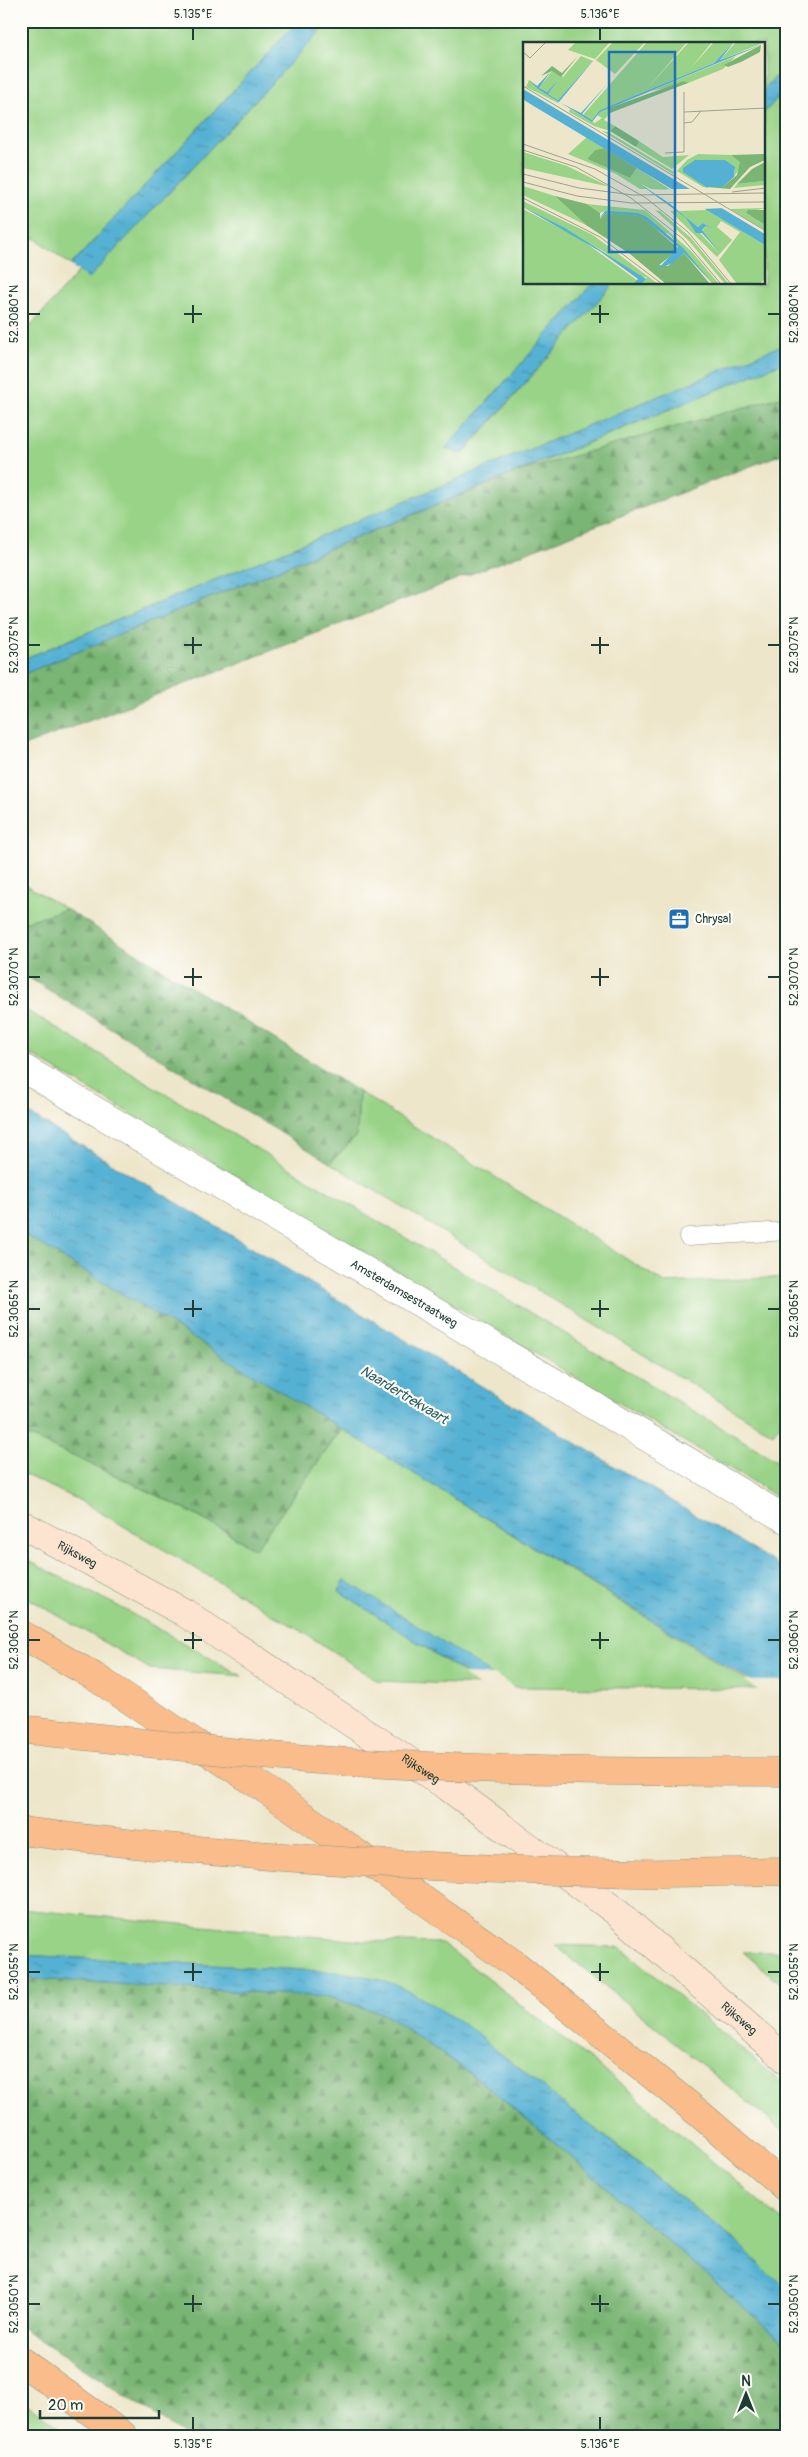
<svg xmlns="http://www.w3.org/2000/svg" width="808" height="2457" font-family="Pangolin,sans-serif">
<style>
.green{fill:#99d387;stroke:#5c885e}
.forest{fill:url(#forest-firs);stroke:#4c7954}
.water{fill:url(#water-ripples);stroke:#3a7784}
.pier{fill:#eee6ca}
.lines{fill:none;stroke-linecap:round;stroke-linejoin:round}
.service-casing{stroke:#86927f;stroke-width:19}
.tertiary-casing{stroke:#86927f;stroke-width:29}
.secondary-casing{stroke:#86927f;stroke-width:29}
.motorway-casing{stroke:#86927f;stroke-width:29}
.service{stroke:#fff;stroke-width:18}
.tertiary{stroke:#fff;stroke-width:28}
.secondary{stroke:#fde4d1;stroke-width:28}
.motorway{stroke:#fabc8b;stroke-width:28}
.motorway-bridge-casing{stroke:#86927f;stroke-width:29;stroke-linecap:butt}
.motorway-bridge{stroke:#fabc8b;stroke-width:28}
.ticks{fill:none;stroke:#1f3d34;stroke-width:2}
.labels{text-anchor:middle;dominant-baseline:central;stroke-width:4.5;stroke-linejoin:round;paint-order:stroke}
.poi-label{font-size:12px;fill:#1f3d34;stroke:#fdfcf7;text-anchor:start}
.street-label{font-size:12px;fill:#1f3d34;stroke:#fdfcf7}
.water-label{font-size:14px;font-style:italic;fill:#2f6064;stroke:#fdfcf7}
.inset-road{fill:none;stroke:#9ba28e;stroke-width:1}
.view{fill:#1f6fb2;fill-opacity:0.15;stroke:#1f6fb2;stroke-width:2.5}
.inset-edge{fill:none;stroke:#1f3d34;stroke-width:2.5}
.neatline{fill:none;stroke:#1f3d34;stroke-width:2}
.ticks-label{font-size:12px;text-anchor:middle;fill:#1f3d34}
</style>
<defs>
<pattern id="forest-firs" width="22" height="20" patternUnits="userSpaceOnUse" patternTransform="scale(1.25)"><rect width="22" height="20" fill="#7ab574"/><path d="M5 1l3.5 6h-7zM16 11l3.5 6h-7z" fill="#639460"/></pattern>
<pattern id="water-ripples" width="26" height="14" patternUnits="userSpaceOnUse" patternTransform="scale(1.25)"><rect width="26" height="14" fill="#55b1d3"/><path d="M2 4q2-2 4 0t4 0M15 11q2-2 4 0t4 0" fill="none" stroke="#4691ac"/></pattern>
</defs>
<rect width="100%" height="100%" fill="#fdfcf7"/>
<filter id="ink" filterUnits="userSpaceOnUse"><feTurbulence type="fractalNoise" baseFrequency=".02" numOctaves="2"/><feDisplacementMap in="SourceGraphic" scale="10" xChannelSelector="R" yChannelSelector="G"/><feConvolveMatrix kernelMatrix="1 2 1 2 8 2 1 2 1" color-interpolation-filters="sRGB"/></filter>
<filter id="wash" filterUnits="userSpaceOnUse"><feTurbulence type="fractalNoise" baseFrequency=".0096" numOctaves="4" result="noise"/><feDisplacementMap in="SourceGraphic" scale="20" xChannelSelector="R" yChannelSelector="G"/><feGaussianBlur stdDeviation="1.12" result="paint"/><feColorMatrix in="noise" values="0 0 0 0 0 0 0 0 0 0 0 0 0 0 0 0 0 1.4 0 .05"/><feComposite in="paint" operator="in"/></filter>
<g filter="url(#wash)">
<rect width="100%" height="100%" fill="#eee6ca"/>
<g class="green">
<path d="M21,21H298L71,265L21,228Z"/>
<path d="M330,21H787V64L764,89V44H524V284H592L446,448L463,454L613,284H764V113L787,87V343L21,660V337L79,271L88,278Z"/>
<path d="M787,361V395L518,472Z"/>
<path d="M21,882L66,909L21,923Z"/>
<path d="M21,1007L787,1467V1487L780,1498L21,1049Z"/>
<path d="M359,1092L665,1283L787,1277V1413L773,1434L330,1163L357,1135Z"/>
<path d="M342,1429L761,1689L507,1687L342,1587L339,1590L481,1685L378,1681L303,1632L156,1545L77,1499L21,1473V1433C100,1468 181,1504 255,1549Z"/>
<path d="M21,1557L118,1606L242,1676L150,1669L21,1594Z"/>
<path d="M21,1909L362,1941L442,1943L620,2083L787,2225V2291L734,2240L605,2136L388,1982L357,1975L323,1971L21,1955Z"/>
<path d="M555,1945L620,1947L787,2087V2134Z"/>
<path d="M743,1952H787V1989Z"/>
<path d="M21,2400L72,2436H21Z"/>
</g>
<g class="forest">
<path d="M787,395V452L21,747V675L518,472Z"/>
<path d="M66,909L359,1092L357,1135L330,1163L21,973V923Z"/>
<path d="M21,1232L342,1429L255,1549C181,1503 100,1468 21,1433Z"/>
<path d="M21,1978L329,1997L384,2014L473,2075L575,2160L787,2345V2436H186L21,2327Z"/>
</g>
<g class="water">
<path d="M298,21H330L88,279L71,265Z"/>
<path d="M787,64V87L764,113V89Z"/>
<path d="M592,284H613L462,454L446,448Z"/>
<path d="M787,343V361L21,675V660Z"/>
<path d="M21,1109L787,1570V1703L21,1232Z"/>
<path d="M345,1580L478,1665L684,1814L709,1849L466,1674L339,1591Z"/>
<path d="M21,1955L323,1971C345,1973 367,1975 388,1982C415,1992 440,2010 465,2025L734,2240L787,2291V2345L575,2160L473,2075L384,2014L329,1997L21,1978Z"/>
</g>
<g class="pier">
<path d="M462,1674L496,1675L733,1847L787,1892V1916L707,1851Z"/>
<path d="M744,1681H787V1706L760,1691Z"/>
</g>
</g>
<g filter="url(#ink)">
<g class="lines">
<g class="service-casing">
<path id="service" d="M688,1237L787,1231"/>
</g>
<g class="tertiary-casing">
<g id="tertiary">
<path id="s1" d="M21,1067L787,1520"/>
</g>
</g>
<g class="secondary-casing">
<g id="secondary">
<path id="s2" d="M21,1524L185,1613L448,1787L614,1910L787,2060"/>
</g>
</g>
<g class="motorway-casing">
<g id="motorway">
<path d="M21,1634L95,1677L268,1791L516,1965L701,2115L787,2189"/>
<path d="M21,2361L124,2436"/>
</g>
</g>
<use href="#service" class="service"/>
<use href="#tertiary" class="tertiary"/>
<use href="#secondary" class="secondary"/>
<use href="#motorway" class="motorway"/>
<g class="motorway-bridge-casing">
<g id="motorway-bridge">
<path d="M21,1729C112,1739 203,1750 294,1758C458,1771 622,1772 787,1772"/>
<path d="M21,1831C225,1857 431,1869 636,1873C686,1874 737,1871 787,1871"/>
</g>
</g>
<use href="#motorway-bridge" class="motorway-bridge"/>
</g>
</g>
<path class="ticks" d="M193,28V40M600,28V40M193,305V323M600,305V323M28,314H40M184,314H202M591,314H609M768,314H780M193,637V654M600,637V654M28,645H40M184,645H202M591,645H609M768,645H780M193,968V986M600,968V986M28,977H40M184,977H202M591,977H609M768,977H780M193,1300V1317M600,1300V1317M28,1309H40M184,1309H202M591,1309H609M768,1309H780M193,1632V1649M600,1632V1649M28,1640H40M184,1640H202M591,1640H609M768,1640H780M193,1963V1981M600,1963V1981M28,1972H40M184,1972H202M591,1972H609M768,1972H780M193,2295V2312M600,2295V2312M28,2304H40M184,2304H202M591,2304H609M768,2304H780M193,2417V2430M600,2417V2430"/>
<defs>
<g id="office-square" transform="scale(1.125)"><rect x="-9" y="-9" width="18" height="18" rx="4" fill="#1f6fb2" stroke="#fdfcf7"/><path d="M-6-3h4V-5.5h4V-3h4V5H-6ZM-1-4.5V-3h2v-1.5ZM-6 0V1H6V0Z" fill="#fff"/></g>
</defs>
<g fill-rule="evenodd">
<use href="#office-square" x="679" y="919"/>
</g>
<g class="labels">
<g class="poi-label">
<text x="695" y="919">Chrysal</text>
</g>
<g class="street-label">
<text stroke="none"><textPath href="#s1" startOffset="445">Amsterdamsestraatweg</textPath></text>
<text stroke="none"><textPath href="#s2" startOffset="64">Rijksweg</textPath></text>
<text stroke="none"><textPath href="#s2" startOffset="469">Rijksweg</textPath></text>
<text stroke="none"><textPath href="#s2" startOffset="874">Rijksweg</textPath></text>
</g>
<g class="water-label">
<text transform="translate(404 1395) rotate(31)">Naardertrekvaart</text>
</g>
</g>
<g transform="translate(523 42)">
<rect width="242" height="242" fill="#eee6ca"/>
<path d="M53,0H87L72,17L45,8ZM90,0H122L92,32L73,18ZM124,0H164L124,47L166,0H189L168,26L191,0H211L191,21L77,68L69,78L60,73ZM213,0H242L197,18ZM58,14L70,19L35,58L25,52L37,36L24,50L16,46L29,29L40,35ZM213,14L200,27L165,41L128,49ZM6,38L36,60L35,61L3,45ZM86,66L87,71L81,78L92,84L87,89L71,84L46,70L47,67L72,81L79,76L74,73L76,70ZM79,89L85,90L151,130L150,132ZM64,95L81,106L72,108L64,117L107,136L114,126L148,148L128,147L114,140L125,147H117L93,132L45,112ZM116,99L140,115L166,113L149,127L113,105ZM0,110L44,124L87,145L0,126ZM175,112L208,113L217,119L218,124L211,135L212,128L202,118H172L185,146L180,145L154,129L164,118ZM242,139V143L211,146L214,142ZM0,144L32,154L63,183L0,153ZM0,159L70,193L135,242H118L124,235L116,236L80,209L0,165ZM64,162L122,168L169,210L196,242H190L146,192L82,169L77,171ZM242,166L223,171L242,183V188L207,167ZM0,167L56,196L115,239L110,242H0ZM132,168L137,169L168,196L206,242H202L166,199ZM184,168L242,203V236L237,242H214L196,218L217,190L198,179L194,185L209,198L194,215L147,169H154L163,176L195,210L179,189L183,184L188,186L180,181L175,185L156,169Z" fill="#99d387"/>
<path d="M238,3L237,10L218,20L205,25L201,23ZM55,14L38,35L29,29L18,34L29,24L39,31ZM161,39L165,41L87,71L86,66ZM92,84L116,99L115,102L113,105L87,89ZM81,106L114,126L107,136L64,117L72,108ZM242,112V118L227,125L207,147L183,145H200L214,133L217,120L208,113ZM242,120V139L214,142L229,127ZM32,154L64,162L77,171V177L82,171L118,174L156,207L136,223L145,224L161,211L187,242H143L107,212L63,183ZM225,168H242V183L223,171Z" fill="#7ab574"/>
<path d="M211,0L197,18L243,1L77,70L69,80L38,61L58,71L85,41L59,72L69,78L77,68L191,21ZM70,19L36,60L15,47L6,38L14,44L28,29L16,46L24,50L37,36L25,52L35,58ZM0,47L242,192V203L4,60L0,57ZM172,118H202L212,125L211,135L200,145H183L160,130V126ZM114,140L146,161L175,185L180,181L190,187L183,184L179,188L196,210L179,191H173L163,176ZM0,165L42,186L123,237L118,242H110L115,237L78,210ZM82,169L115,171L124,175L161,207L190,242L161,211L150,221L135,227L155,205L118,174L82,171L75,178Z" fill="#55b1d3"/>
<path d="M143,147H170L202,166L178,167Z" fill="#eee6ca"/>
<path class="inset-road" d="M0,10L7,16L23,0M0,44L243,189M161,50V70M178,69L169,80L161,81V70L243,66M0,102L72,127L123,156L165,190L208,242M0,108L53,125L108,156L160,197L198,242M142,111L161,110V81M0,132L56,146L110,153L243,151M0,140L54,154L108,161L243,160M209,150L243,146M0,156L77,195L139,242"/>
<path class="view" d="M86,10H152V210H86Z"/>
<rect width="242" height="242" class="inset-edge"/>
</g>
<rect width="808" height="2457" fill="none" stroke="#fdfcf7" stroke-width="55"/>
<g transform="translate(746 2394)" stroke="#fdfcf7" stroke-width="4" paint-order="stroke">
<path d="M0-4L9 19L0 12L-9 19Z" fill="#1f3d34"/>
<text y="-8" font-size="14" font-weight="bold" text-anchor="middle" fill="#1f3d34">N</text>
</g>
<path d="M40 2410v8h119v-8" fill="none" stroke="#1f3d34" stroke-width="2.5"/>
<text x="48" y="2410" font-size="15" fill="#1f3d34" stroke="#fdfcf7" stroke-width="4" paint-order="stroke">20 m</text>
<rect x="28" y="28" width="752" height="2402" class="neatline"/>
<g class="ticks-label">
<text x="193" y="18">5.135°E</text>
<text x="600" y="18">5.136°E</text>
<text transform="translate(14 314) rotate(-90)" y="4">52.3080°N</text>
<text transform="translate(794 314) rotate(-90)" y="4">52.3080°N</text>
<text transform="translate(14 645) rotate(-90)" y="4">52.3075°N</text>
<text transform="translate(794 645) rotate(-90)" y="4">52.3075°N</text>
<text transform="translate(14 977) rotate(-90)" y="4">52.3070°N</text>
<text transform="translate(794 977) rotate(-90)" y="4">52.3070°N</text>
<text transform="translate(14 1309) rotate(-90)" y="4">52.3065°N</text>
<text transform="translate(794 1309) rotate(-90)" y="4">52.3065°N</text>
<text transform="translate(14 1640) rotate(-90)" y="4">52.3060°N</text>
<text transform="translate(794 1640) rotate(-90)" y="4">52.3060°N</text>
<text transform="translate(14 1972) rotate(-90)" y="4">52.3055°N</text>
<text transform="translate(794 1972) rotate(-90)" y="4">52.3055°N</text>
<text transform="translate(14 2304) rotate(-90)" y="4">52.3050°N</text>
<text transform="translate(794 2304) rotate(-90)" y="4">52.3050°N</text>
<text x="193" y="2448">5.135°E</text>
<text x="600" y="2448">5.136°E</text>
</g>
</svg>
